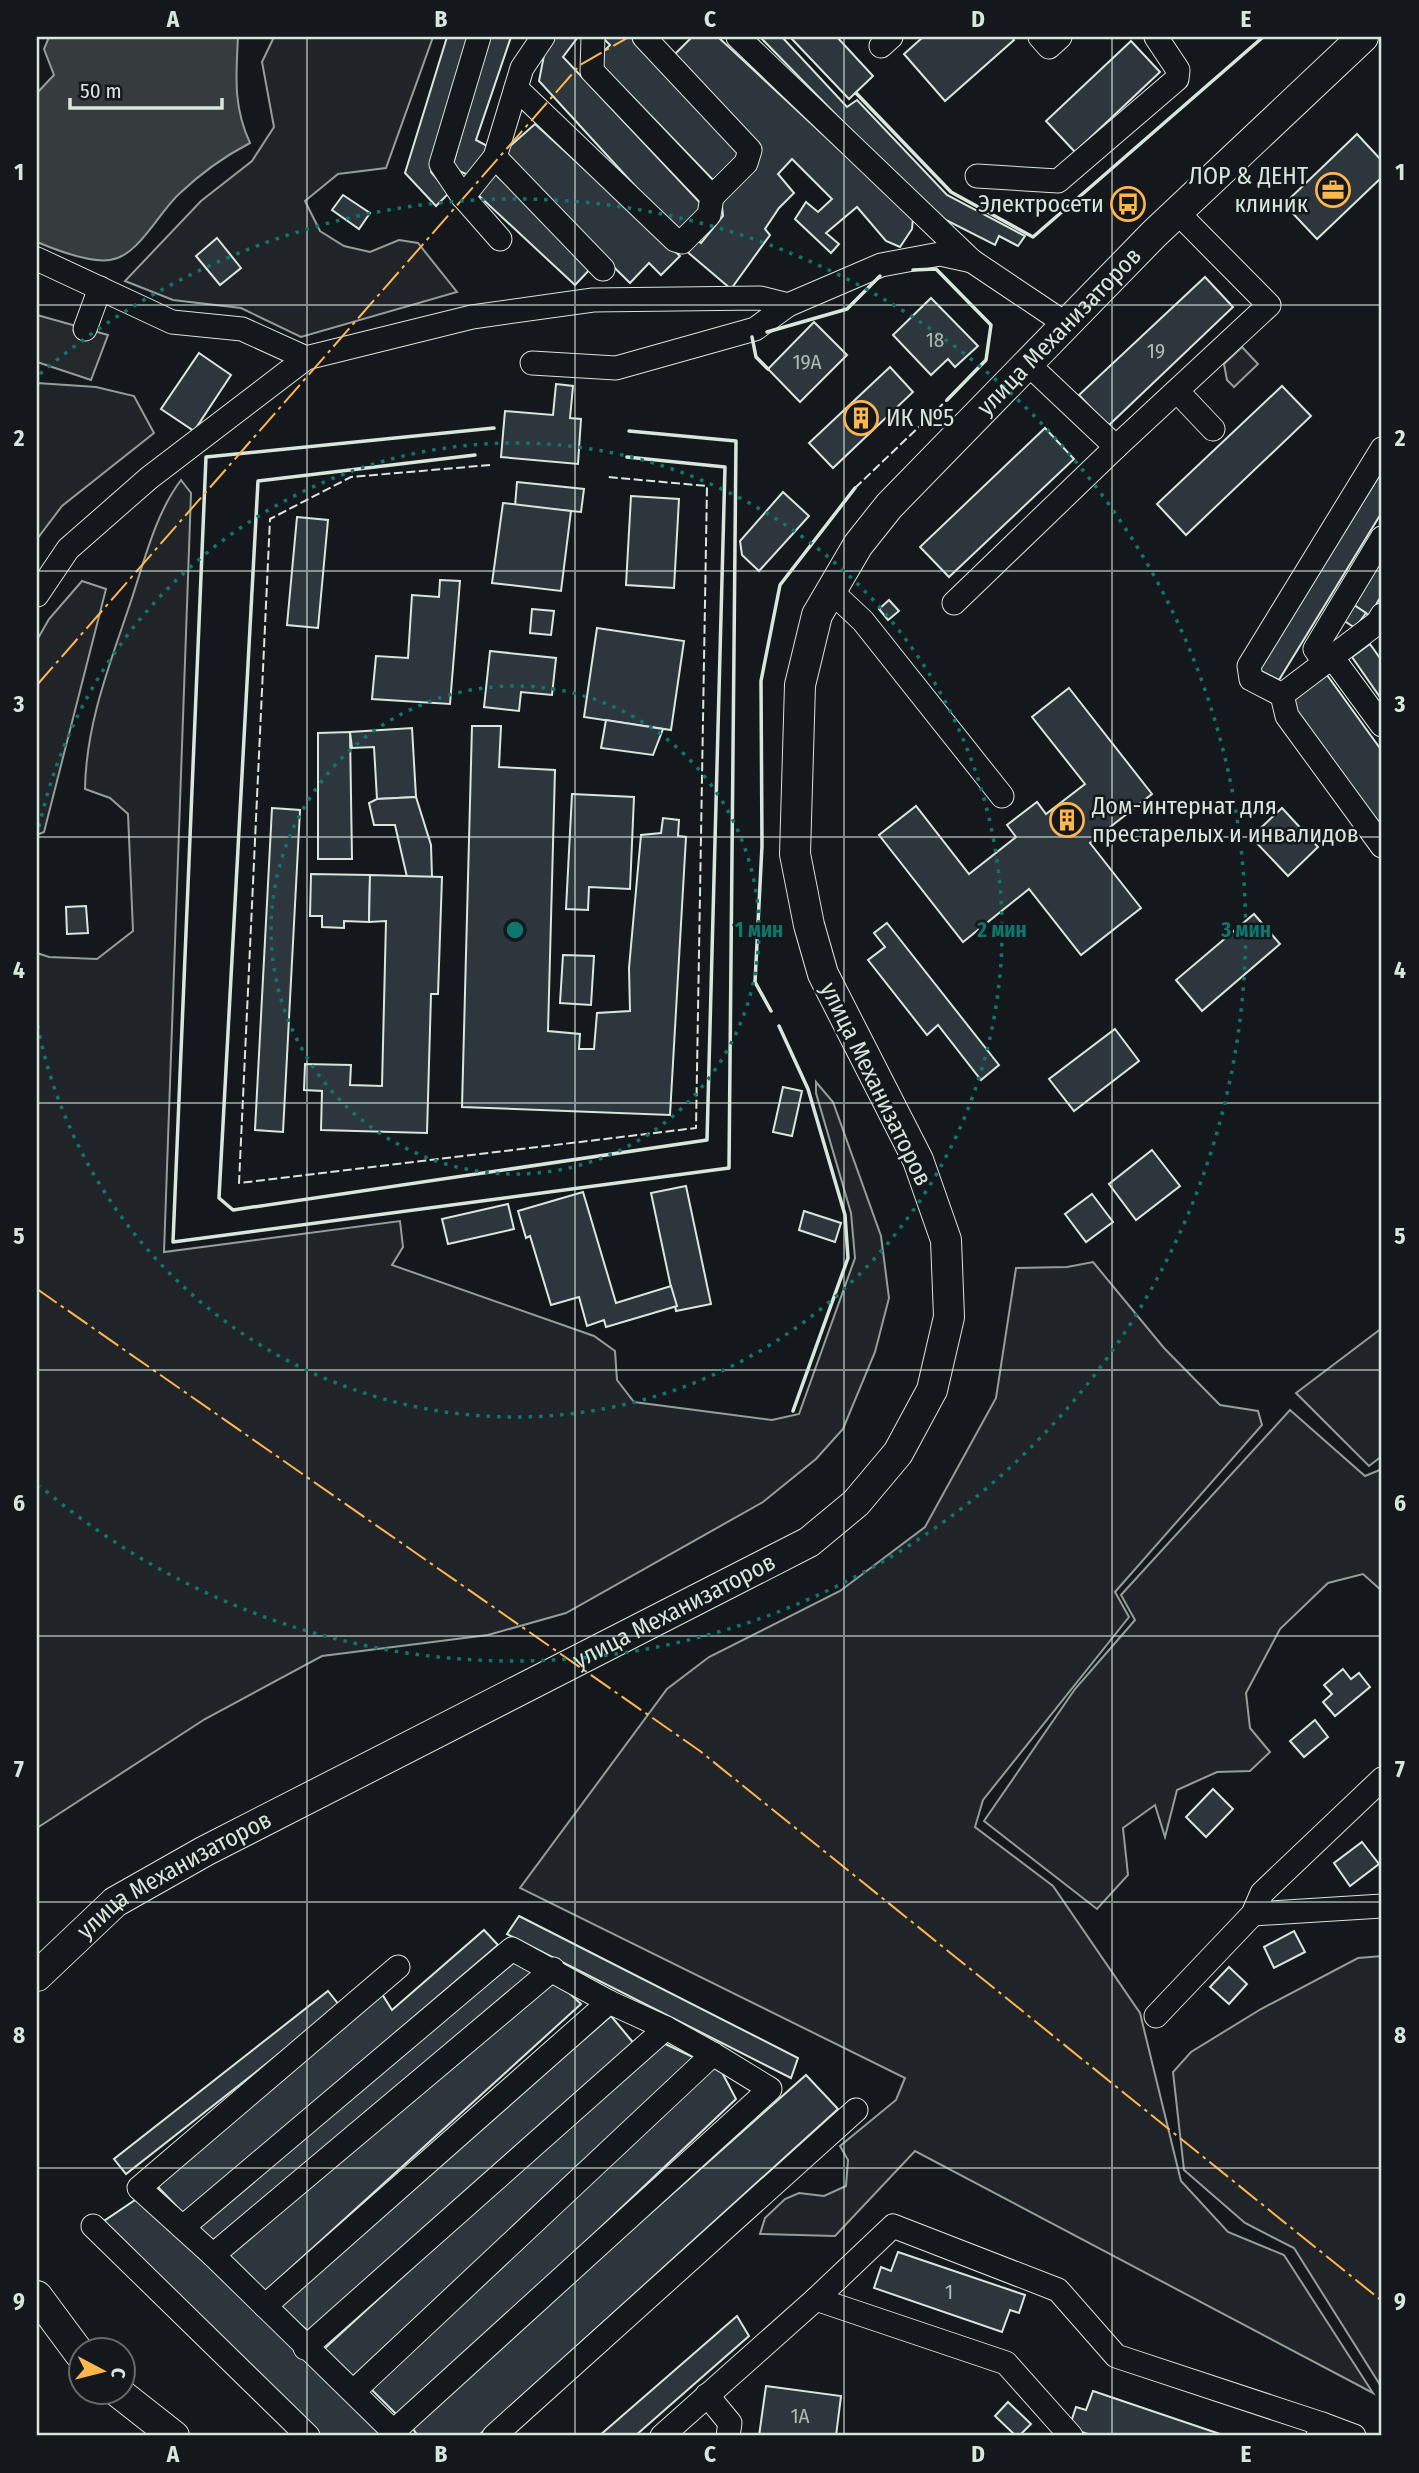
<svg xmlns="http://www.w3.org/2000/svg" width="1419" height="2473" font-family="'Fira Sans Condensed',sans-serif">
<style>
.green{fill:#202428;stroke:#939e99;stroke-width:2}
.parking{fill:#24282b;stroke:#939e99;stroke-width:2}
.water{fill:#363b3e;stroke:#939e99;stroke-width:2}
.building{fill:#2c363c;stroke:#d8e6dc;stroke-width:2}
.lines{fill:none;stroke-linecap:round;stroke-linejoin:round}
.minor-casing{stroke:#d8e6dc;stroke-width:25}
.major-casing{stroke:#d8e6dc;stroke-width:32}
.minor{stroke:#14181c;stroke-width:23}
.major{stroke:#14181c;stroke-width:30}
.fence{stroke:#d8e6dc;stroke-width:2;stroke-dasharray:9 3.5;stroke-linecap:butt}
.wall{stroke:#d8e6dc;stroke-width:3.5}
.power{stroke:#ffb74d;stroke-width:2;stroke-dasharray:24 5 3.5 5;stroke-linecap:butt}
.grid{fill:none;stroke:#d8e6dc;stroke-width:2;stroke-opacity:0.55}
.ring{fill:none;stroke:#0f766e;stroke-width:3.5;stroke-dasharray:3.5 7}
.labels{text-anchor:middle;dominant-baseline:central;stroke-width:5;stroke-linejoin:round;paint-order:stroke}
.number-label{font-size:21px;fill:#adbab4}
.poi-label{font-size:24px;fill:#d8e6dc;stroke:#14181c;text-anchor:end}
.street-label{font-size:24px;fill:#d8e6dc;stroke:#14181c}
.centre{fill:#0f766e;stroke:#14181c;stroke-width:3.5}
.ring-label{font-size:21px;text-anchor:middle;font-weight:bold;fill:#0f766e;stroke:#14181c;stroke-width:5;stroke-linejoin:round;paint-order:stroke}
.neatline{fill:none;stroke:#d8e6dc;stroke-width:2.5}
.grid-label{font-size:23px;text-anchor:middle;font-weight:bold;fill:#d8e6dc}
</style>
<rect width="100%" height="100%" fill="#14181c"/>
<g class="green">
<path d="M274,37H433L386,168L338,174L305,201L320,231L344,246L370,252L399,240L418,243L457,292L301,337L241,308L173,300L125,281L201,201L252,161L274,127L262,62Z"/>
<path d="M1242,347L1258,364L1234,387L1227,380L1224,364Z"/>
<path d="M37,383L96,387L134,396L154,433L62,506L37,539Z"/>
<path d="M181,480L191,493L164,1252L400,1221L403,1247L392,1265L594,1336L615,1351L617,1380L634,1402L772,1420L799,1414L855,1258L851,1213L816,1093V1082L833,1102L881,1236L889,1298L875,1352L843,1429L816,1459L763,1502L566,1613L488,1635L322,1656L205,1719L37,1828V953L49,957L97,959L133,931L128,814L110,798L85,789C86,722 111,661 132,598C145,558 156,513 181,480Z"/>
<path d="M82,581L106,589L44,832L37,835V640L49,619Z"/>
<path d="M1093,1262L1164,1348L1220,1405L1258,1411L1262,1425L1115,1592L1129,1617L983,1800L975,1827L1053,1886L1140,2013L1181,2181L1228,2232L1284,2255L1373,2393L915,2151L835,2236L760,2234L765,2218L785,2199L799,2193L824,2196L846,2186L848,2160L840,2146L896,2100L905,2078L520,1888L667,1689L709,1657L840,1591L925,1527L996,1398L1016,1268L1067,1267Z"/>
<path d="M1382,1328V1456L1369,1466L1296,1393Z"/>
<path d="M1290,1410L1365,1476L1382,1469V1591L1363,1574L1328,1583L1280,1629L1246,1693L1250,1728L1270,1752L1250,1771L1217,1772L1177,1790L1165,1837L1155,1805L1123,1828L1128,1875L1097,1909L984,1821L1075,1689L1135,1620L1121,1595Z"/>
<path d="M1382,1956V2388L1294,2248L1245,2223L1184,2170L1173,2072L1191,2052L1261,2009L1358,1958Z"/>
</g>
<path class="parking" d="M37,315L108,335L91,380L37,362Z"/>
<path class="water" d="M49,37H238C236,76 233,106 250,143C225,156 200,174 179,194C159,212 139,256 110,260C89,263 56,250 37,242V93L54,75L44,49Z"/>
<g class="building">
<path d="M447,37H473L431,172L449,193L436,206L405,173Z"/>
<path d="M489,37H511L476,140L489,147L473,177L452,168Z"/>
<path d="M555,37H578L563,57L706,209L679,234L539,81L545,50Z"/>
<path d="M602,37H632L746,154L716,183L596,59L610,45Z"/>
<path d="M692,37H718L913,218L912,229L900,247L886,241L857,207L826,233L839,244L831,253L795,219L806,202L818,212L832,199L792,159L778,174L794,193L779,208L765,229L770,235L731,289L685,250L695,238L701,243L723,216L721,196L747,167L759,144L673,56Z"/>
<path d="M760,37H782L847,107L857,100L947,195L1025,236L1018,246L999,236L995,245L932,213Z"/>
<path d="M790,37H837L873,76L849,99Z"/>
<path d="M923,37H1012L1014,40L945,101L904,54Z"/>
<path d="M1131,41L1160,72L1075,152L1046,121Z"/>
<path d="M535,124L680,256L661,275L649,263L630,283L500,155Z"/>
<path d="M1357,134L1382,161V177L1317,239L1284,204Z"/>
<path d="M494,173L594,265L575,285L476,193Z"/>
<path d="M343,195L370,213L359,229L332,210Z"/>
<path d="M217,238L241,268L220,285L196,256Z"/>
<path d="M1205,277L1233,307L1108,426L1079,395Z"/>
<path d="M931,298L978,346L955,367L948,359L931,375L893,335Z"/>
<path d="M814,322L847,355L800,402L768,369Z"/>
<path d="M199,353L231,375L194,431L161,409Z"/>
<path d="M890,367L913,392L833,468L809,443Z"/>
<path d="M556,384L573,386L570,418L581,419L578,464L501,457L505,411L553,415Z"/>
<path d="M1282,386L1311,416L1186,535L1157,504Z"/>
<path d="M1045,428L1074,459L949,577L920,547Z"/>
<path d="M1382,471V512L1279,680L1259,670Z"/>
<path d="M517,482L584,489L581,512L515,506Z"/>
<path d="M783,492L809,516L759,571L742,555L740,541Z"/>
<path d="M631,496L679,499L674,588L626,585Z"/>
<path d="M503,503L571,511L561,591L492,583Z"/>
<path d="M297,517L328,520L318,628L287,625Z"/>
<path d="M1382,557V594L1370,616L1354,605Z"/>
<path d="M440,580L460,581L450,704L372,699L376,656L408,658L412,595L439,597Z"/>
<path d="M889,600L899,611L888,620L879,609Z"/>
<path d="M1354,605L1366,613L1355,628L1343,620Z"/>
<path d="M532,609L554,611L551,635L530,633Z"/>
<path d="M597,628L684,641L671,730L584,717Z"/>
<path d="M1370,644L1382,661V700L1352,657Z"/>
<path d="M490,651L556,658L552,695L521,692L519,711L484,707Z"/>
<path d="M1327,675L1382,751V835L1287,704Z"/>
<path d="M1069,688L1152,794L1090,843L1141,908L1081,955L1029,889L963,942L879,835L916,806L969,874L1016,837L1007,825L1037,802L1046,814L1085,784L1032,717Z"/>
<path d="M606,720L663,729L653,755L601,748Z"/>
<path d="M472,726H501L499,767L555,770L548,1031L580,1034L579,1049H594L597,1013L630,1011L629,968L641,835L661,833L663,818L679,820L678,836L686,837L670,1115L462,1107Z"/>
<path d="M412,728L416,797L377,799L374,747L352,748L350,732Z"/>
<path d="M350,732L352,859H318V733Z"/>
<path d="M572,794L634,797L630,889L589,887L588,910L566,909Z"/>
<path d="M416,797L431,845L432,877H407L395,825H374L369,803L377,799Z"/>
<path d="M272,808L300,810L283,1132L255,1130Z"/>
<path d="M1282,808L1318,847L1288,876L1251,837Z"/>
<path d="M311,874L370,875L369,922L344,921V928L322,927V916H310Z"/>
<path d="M370,875L442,877L438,994H431L427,1133L321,1130L322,1091L304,1090L305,1064L351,1065L350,1085L382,1086L386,921L369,922Z"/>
<path d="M86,906L88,933L67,934L66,907Z"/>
<path d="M1254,914L1280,944L1202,1011L1176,980Z"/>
<path d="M887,923L999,1065L981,1080L938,1025L927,1035L868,960L885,947L874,933Z"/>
<path d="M563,955L594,956L591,1005L560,1003Z"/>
<path d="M1115,1029L1139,1061L1074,1111L1049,1079Z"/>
<path d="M783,1087L802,1091L792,1136L773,1132Z"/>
<path d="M1152,1150L1180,1186L1136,1220L1109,1184Z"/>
<path d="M686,1186L711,1304L676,1311L651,1193Z"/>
<path d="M583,1192L616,1303L671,1286L677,1306L606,1327L604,1320L587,1326L579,1297L551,1305L530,1236L526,1238L518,1211Z"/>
<path d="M1092,1194L1113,1222L1086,1242L1065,1214Z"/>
<path d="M508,1204L514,1229L448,1244L442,1219Z"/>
<path d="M804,1211L841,1223L835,1242L799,1230Z"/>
<path d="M1343,1669L1351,1679L1359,1673L1370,1687L1335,1716L1323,1702L1332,1694L1324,1685Z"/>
<path d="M1315,1720L1328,1737L1304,1757L1290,1741Z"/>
<path d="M1213,1789L1233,1809L1206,1837L1186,1817Z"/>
<path d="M1362,1842L1379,1864L1350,1886L1334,1863Z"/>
<path d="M519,1916L798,2058L791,2078L507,1934Z"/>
<path d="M484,1930L498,1945L184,2214L157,2186L382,1994L392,2010Z"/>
<path d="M1294,1931L1305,1952L1274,1968L1264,1947Z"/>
<path d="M523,1955L538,1969L210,2243L195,2225Z"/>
<path d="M1229,1967L1247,1984L1229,2004L1210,1987Z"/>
<path d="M553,1978L581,2004L261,2295L226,2255Z"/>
<path d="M328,1991L340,2006L126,2174L114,2159Z"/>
<path d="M611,2016L636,2046L308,2331L277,2305Z"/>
<path d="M659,2041L695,2058L352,2377L324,2349Z"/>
<path d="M717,2063L736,2099L400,2418L370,2388Z"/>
<path d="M806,2075L838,2109L478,2436H418L411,2426Z"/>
<path d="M138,2198L386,2436H321L104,2221Z"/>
<path d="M898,2252L1025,2295L1019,2313L1010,2310L1002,2332L874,2288L881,2267L891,2271Z"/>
<path d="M737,2316L749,2336L635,2436H599Z"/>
<path d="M766,2386L841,2396L836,2436H759Z"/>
<path d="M1093,2391L1220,2434V2436H1094L1069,2428L1076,2407L1086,2410Z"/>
<path d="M1008,2402L1031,2424L1019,2436H1016L995,2416Z"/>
</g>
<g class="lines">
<g class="minor-casing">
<g id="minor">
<path d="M479,37L441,164L463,197L500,239"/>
<path d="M593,37L592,71L712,197"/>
<path d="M738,37L972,261L1066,324"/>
<path d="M1040,37L1049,47L1060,37"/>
<path d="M881,46L891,37"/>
<path d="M516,88L675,240L682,242L709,215L712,197L746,163L750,150L644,37"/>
<path d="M495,157L603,269"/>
<path d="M977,176L1058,181L1177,79L1178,70L1156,37"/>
<path d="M463,197L495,157L522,68L543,37"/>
<path d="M37,259L172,322L242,329L306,358"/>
<path d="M85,329L100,288"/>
<path d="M532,363L616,368L755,329L788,305L881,265L940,254L972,261"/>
<path d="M1027,363L1116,447"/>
<path d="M1177,391L1213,429"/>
<path d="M1382,449L1249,666L1251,679L1282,695L1377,623L1382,615"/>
<path d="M831,591L863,621L1002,796"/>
<path d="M37,595L68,549L149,478L306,358L472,317L593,300L760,298L788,305"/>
<path d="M954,603L1116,447L1269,305L1177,212"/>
<path d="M1332,657L1382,725"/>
<path d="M1325,663L1315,649L1382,538"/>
<path d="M1282,695L1287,716L1382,846"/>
<path d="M1253,1914L1382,1906"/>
<path d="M398,1967L139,2188L213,2255L398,2436"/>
<path d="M1156,2016L1253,1914L1262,1893L1382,1779"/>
<path d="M93,2226L308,2436"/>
<path d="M183,2227L512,1949L609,2002L666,2028L713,2054L770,2089L394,2431"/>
<path d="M213,2255L553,1969"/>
<path d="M816,2299L1006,2363L1071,2436"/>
<path d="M265,2306L609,2002"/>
<path d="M305,2348L666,2028"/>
<path d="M354,2391L713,2054"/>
<path d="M707,2395L730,2423L728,2436"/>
<path d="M1322,2424L1354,2436"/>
<path d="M494,2436L856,2110"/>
<path d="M662,2436L816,2299L893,2226L1058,2290L1116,2356L1322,2424L1318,2436"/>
</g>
</g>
<g class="major-casing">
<g id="major">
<path id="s1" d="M37,1976L115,1902L205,1851L809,1542L856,1503L898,1453L932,1390L949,1317L946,1240L918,1160L823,974L809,925L795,854L800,685L817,615L858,545L889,506L1154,234L1363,37"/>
<path d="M37,2296L80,2354"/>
<path d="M118,2392L174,2436"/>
</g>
</g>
<use href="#minor" class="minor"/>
<use href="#major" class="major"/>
<g class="fence">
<path d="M490,465L351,477L270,519L239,1183L696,1128L707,486L608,477"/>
<path d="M855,488L947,400"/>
</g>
<g class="wall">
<path d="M856,93L951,192L1033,237L1263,37"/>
<path d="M913,270L936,269L991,325L986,360L947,400"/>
<path d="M767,332L847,309L880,276"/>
<path d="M752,337L756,357L768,369"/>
<path d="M494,428L206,457L173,1242L729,1168L736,441L629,431"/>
<path d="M475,455L258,481L219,1198L233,1210L707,1140L725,467L627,457"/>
<path d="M771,1011L755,982L762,846L761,681L780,585L855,488"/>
<path d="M779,1026L808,1089L845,1215L848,1258L793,1411"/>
</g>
<g class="power">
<path d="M37,685L580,65L629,37"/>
<path d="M37,1289L700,1751L1382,2301"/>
</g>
</g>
<path class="grid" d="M307,37V2436M575,37V2436M844,37V2436M1112,37V2436M37,305H1382M37,571H1382M37,837H1382M37,1103H1382M37,1370H1382M37,1636H1382M37,1902H1382M37,2168H1382"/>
<g class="ring">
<circle cx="515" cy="930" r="244"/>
<path d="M37 837A487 487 0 1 1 37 1023"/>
<path d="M40 374A731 731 0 1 1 40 1486"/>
</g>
<defs>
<g id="office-ring" transform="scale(1.75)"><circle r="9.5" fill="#14181c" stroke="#ffb74d" stroke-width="1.5"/><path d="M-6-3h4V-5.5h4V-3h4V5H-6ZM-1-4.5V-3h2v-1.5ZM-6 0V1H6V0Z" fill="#ffb74d"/></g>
<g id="bus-ring" transform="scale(1.75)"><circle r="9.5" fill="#14181c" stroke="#ffb74d" stroke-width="1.5"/><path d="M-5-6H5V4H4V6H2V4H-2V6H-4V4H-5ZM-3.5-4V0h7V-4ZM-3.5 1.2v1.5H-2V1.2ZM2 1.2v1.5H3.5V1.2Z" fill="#ffb74d"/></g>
<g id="building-ring" transform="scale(1.75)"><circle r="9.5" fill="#14181c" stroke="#ffb74d" stroke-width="1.5"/><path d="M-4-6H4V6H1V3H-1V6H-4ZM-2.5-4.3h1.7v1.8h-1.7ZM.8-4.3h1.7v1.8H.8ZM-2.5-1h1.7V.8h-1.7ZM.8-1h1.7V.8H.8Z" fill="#ffb74d"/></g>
</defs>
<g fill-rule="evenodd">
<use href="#office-ring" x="1333" y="190"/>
<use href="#bus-ring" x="1128" y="204"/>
<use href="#building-ring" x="861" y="418"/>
<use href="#building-ring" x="1067" y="820"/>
</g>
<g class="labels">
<g class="number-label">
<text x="935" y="340">18</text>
<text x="1156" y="351">19</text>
<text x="807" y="362">19А</text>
<text x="949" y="2292">1</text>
<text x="800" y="2416">1А</text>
</g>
<g class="poi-label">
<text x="1308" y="176">ЛОР &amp; ДЕНТ<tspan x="1308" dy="28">клиник</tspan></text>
<text x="1104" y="204">Электросети</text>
<text x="886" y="418" text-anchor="start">ИК №5</text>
<text x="1092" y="806" text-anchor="start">Дом-интернат для<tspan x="1092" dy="28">престарелых и инвалидов</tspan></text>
</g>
<g class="street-label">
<text stroke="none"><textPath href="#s1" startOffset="2272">улица Механизаторов</textPath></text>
<text transform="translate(876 1084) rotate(64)">улица Механизаторов</text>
<text stroke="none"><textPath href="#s1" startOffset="738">улица Механизаторов</textPath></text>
<text stroke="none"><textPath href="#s1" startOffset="172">улица Механизаторов</textPath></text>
</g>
</g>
<circle cx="515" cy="930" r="10" class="centre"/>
<g class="ring-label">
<text x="759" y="937">1 мин</text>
<text x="1002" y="937">2 мин</text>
<text x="1246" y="937">3 мин</text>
</g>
<rect width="1419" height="2473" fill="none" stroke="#14181c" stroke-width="77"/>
<g transform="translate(102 2371) rotate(97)"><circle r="33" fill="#14181c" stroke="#626a69" stroke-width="2"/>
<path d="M0-5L12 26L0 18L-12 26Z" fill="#ffb74d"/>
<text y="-10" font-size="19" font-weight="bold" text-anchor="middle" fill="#d8e6dc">С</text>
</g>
<path d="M70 98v10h152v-10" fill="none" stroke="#d8e6dc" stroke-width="3.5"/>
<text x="80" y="98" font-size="21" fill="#d8e6dc" stroke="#14181c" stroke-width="5" paint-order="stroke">50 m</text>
<rect x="38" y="38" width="1342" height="2396" class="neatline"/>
<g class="grid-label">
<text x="173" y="27">A</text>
<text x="441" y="27">B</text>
<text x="710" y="27">C</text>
<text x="978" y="27">D</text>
<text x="1246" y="27">E</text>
<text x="19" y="180">1</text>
<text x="1400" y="180">1</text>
<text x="19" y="446">2</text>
<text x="1400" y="446">2</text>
<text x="19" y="712">3</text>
<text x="1400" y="712">3</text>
<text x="19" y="978">4</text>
<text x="1400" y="978">4</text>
<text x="19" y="1244">5</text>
<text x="1400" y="1244">5</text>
<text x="19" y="1511">6</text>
<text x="1400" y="1511">6</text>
<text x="19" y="1777">7</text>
<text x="1400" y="1777">7</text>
<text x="19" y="2043">8</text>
<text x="1400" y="2043">8</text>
<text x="19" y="2309">9</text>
<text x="1400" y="2309">9</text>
<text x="173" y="2462">A</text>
<text x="441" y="2462">B</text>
<text x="710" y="2462">C</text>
<text x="978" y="2462">D</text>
<text x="1246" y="2462">E</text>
</g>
</svg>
